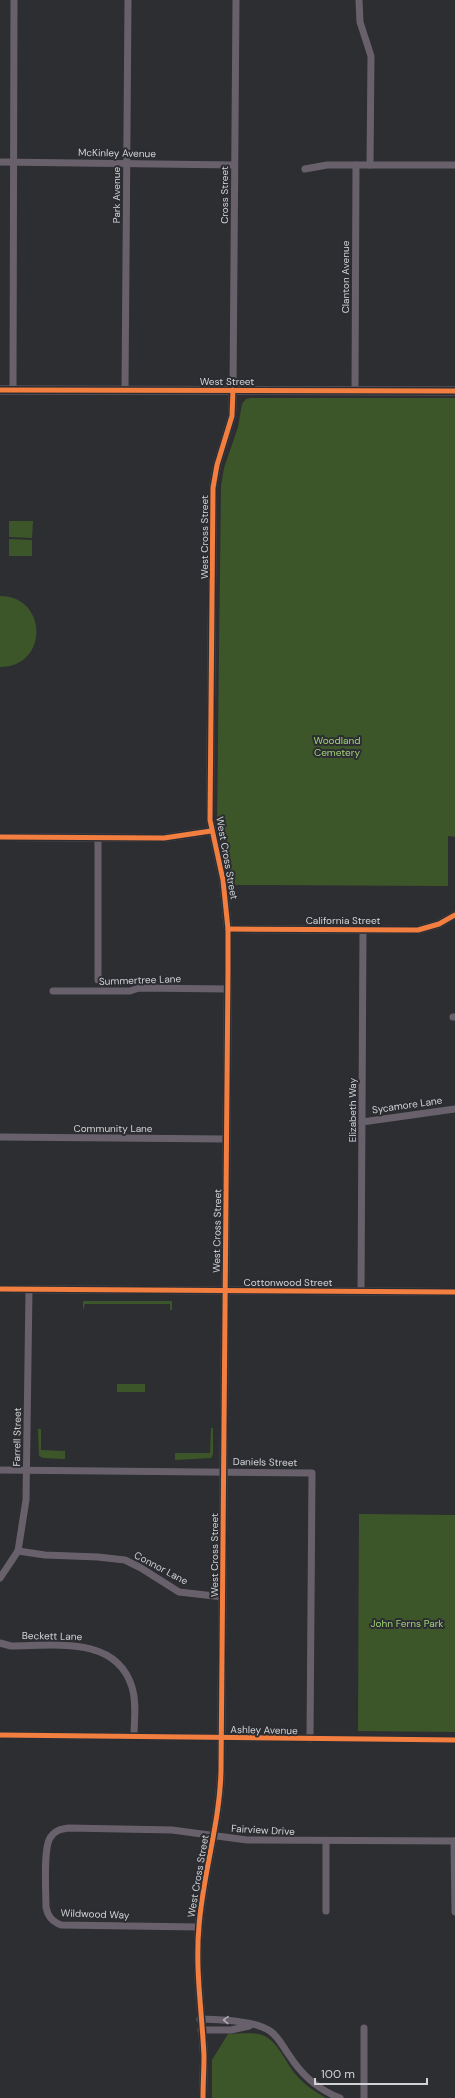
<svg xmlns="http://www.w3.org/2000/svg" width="455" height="2098" font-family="'DM Sans',sans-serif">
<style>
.green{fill:#3d5629}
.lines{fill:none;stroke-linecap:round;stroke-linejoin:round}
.minor{stroke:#68616c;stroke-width:7}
.tertiary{stroke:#68616c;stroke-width:8}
.secondary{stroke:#69626f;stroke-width:9}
.cycleway-casing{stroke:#2c2d32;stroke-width:8}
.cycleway{stroke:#f27e40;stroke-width:5}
.oneway{stroke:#adabb0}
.labels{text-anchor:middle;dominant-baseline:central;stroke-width:4;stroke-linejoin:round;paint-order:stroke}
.street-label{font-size:10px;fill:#d2d3d5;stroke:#2c2d32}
.park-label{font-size:10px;fill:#a1d478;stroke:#2c2d32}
</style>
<rect width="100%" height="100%" fill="#2d2e31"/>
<g class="green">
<path d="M251,398H455V837L448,836V886L232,885L217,825L221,486L224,468L238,427L242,404L246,399Z"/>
<path d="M9,521H33L32,538L9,537Z"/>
<path d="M9,539L32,540V556H9Z"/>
<path d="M0,596C48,596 49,667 0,667Z"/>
<path d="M83,1301H172V1310H170V1304H85L83,1310Z"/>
<rect x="117" y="1384" width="28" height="8"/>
<path d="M211,1428H213V1454L211,1458L175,1460V1453H210Z"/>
<path d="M38,1429H41V1450L65,1451V1459L43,1458L39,1456Z"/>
<path d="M359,1514L455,1515V1732L358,1731Z"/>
<path d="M228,2034C238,2034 252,2032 262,2035C279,2041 286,2065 298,2077C306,2086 316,2092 326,2098H212V2060Z"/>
</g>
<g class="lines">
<g class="minor">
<path d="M359,0L360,22L371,56L370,165"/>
<path d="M0,162L234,165"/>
<path d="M305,169L327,165H455"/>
<path d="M13,390L14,0"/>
<path d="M125,390L128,0"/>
<path d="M233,390L236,0"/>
<path d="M355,390L356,165"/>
<path d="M98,838V980"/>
<path d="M53,991H130L139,988L228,989"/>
<path d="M453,1017H455"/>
<path d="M362,1122L455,1109"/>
<path d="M0,1137L226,1139"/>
<path d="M361,1291L363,930"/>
<path d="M0,1470L312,1473L310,1739"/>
<path d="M18,1551L45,1555L98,1557L125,1560L141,1568L179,1592L223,1597"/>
<path d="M0,1578L18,1551L26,1500L29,1290"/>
<path d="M0,1643L11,1646C54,1646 116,1635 132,1687C137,1703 134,1721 134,1736"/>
<path d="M0,1735L455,1740"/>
<path d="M454,1841L455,1912"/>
<path d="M326,1842V1911"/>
<path d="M199,1927L61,1925C52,1921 48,1917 46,1907C46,1893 43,1849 50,1838C55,1830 61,1829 69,1828L172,1830L247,1840L455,1841"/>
<path d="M200,2019C219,2020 254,2020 270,2031C279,2037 283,2047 289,2055C301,2074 319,2090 340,2098"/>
<path d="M201,2030H231L249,2026"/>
<path d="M364,2098V2028"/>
</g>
<g class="tertiary">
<path d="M0,837L164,838L211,831"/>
<path d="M228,929L418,930L439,924L455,915"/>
<path d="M0,1289L455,1292"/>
<path d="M203,2098C203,2084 204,2070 204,2056C202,2011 195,1970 199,1926C203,1873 220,1823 221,1770L228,970V929L223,880L210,820L213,488L217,465L232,416L233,390"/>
</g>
<path class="secondary" d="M0,390L455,391"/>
<g class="cycleway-casing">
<g id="cycleway">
<path d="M0,390L455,391"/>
<path d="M0,837L164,838L211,831"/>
<path d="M228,929L418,930L439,924L455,915"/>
<path d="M0,1289L455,1292"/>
<path d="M0,1735L455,1740"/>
<path d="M203,2098C203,2084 204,2070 204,2056C202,2011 195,1970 199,1926C203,1873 220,1823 221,1770L228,970V929L223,880L210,820L213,488L217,465L232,416L233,390"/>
</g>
</g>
<use href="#cycleway" class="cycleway"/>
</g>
<defs><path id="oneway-chevron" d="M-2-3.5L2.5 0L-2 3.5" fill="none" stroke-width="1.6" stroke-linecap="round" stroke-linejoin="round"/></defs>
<use class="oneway" href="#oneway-chevron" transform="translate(226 2020) rotate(-177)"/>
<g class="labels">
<g class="street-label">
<text transform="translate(117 153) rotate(1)">McKinley Avenue</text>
<text transform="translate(116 195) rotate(-90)">Park Avenue</text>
<text transform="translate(224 195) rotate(-90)">Cross Street</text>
<text transform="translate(345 277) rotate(-90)">Clanton Avenue</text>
<text x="227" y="381">West Street</text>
<text transform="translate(204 537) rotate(-90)">West Cross Street</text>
<text transform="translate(227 858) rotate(80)">West Cross Street</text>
<text x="343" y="920">California Street</text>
<text transform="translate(140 980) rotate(-2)">Summertree Lane</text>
<text transform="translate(407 1105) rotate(-8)">Sycamore Lane</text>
<text transform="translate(352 1110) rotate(-90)">Elizabeth Way</text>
<text x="113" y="1128">Community Lane</text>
<text transform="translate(217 1231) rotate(-89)">West Cross Street</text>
<text x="288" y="1282">Cottonwood Street</text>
<text transform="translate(17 1437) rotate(-89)">Farrell Street</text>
<text transform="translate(265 1462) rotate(1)">Daniels Street</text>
<text transform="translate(214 1555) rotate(-90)">West Cross Street</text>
<text transform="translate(161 1568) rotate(28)">Connor Lane</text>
<text transform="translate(52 1636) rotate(1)">Beckett Lane</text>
<text transform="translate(264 1730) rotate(1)">Ashley Avenue</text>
<text transform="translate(263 1830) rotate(3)">Fairview Drive</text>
<text transform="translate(198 1876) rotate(-80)">West Cross Street</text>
<text transform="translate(95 1914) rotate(2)">Wildwood Way</text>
</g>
<g class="park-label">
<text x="337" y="740">Woodland<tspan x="337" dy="12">Cemetery</tspan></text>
<text x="407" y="1623">John Ferns Park</text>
</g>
</g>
<path d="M315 2078v6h112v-6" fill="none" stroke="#d2d3d5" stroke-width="2"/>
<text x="321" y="2078" font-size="12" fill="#d2d3d5" stroke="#2c2d32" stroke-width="3" paint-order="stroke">100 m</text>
</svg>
